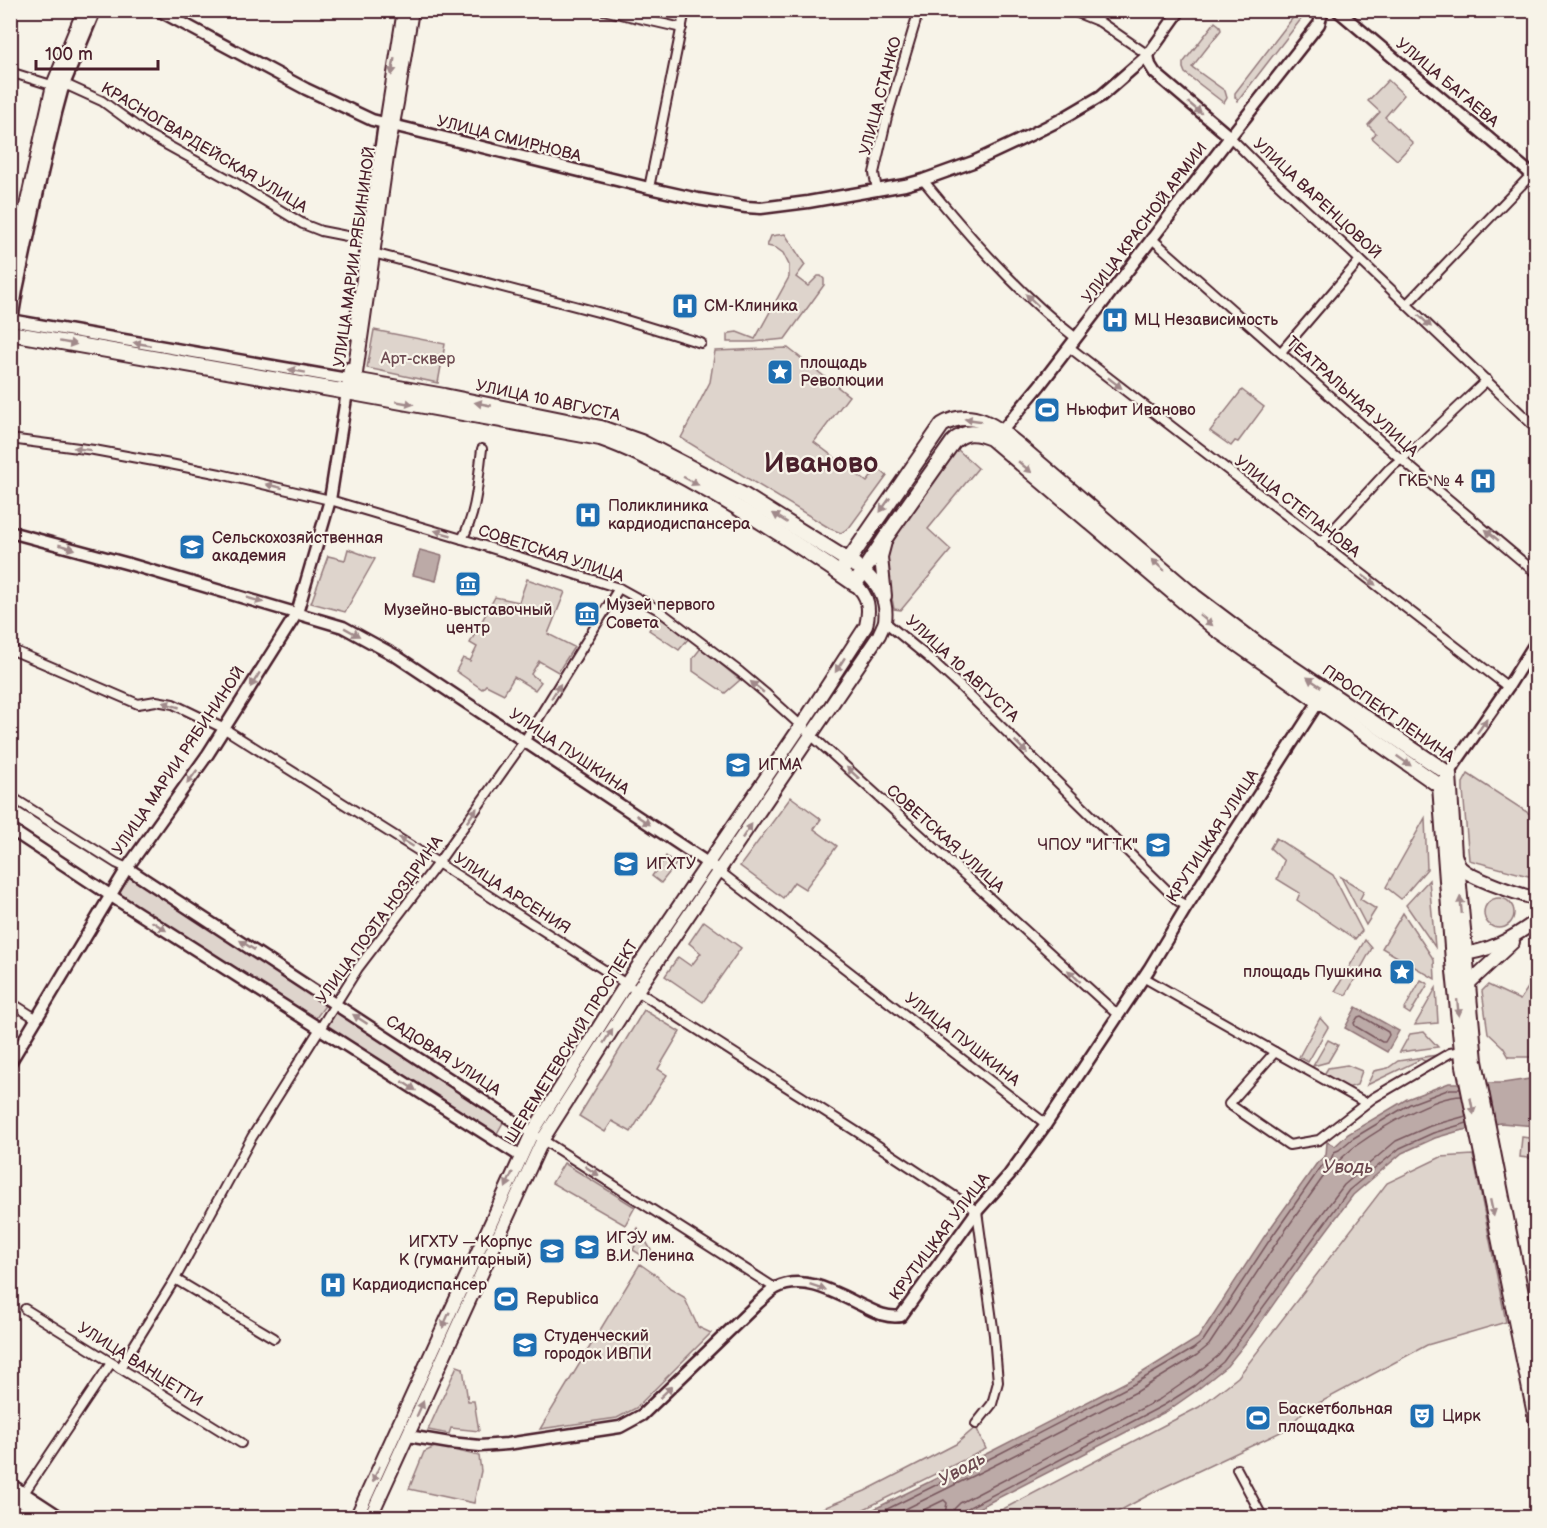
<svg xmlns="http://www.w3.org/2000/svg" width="1547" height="1528" font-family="'Balsamiq Sans',sans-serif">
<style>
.green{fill:#ded4cc;stroke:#947a7c;stroke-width:1.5}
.water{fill:#bcaaa7;stroke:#8e7275;stroke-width:1.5}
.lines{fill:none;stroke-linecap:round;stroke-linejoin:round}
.shore{stroke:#78575d;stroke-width:1.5}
.street-casing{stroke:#4a1f2b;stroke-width:12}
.secondary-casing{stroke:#4a1f2b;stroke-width:15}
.primary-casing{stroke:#4a1f2b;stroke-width:16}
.highway-casing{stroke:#4a1f2b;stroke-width:18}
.street{stroke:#f7f3e8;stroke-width:8}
.secondary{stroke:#f7f3e8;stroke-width:10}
.primary{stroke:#f7f3e8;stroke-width:12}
.highway{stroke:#f7f3e8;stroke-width:14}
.oneway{fill:#a0898a}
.labels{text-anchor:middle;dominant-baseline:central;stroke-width:4.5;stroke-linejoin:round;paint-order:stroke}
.street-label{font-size:16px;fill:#4a1f2b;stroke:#f7f3e8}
.poi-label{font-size:16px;fill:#4a1f2b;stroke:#f7f3e8;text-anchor:start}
.park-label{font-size:16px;fill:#6f4c53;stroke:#f7f3e8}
.water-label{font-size:18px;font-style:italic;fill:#6c4950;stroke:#f7f3e8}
.town-label{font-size:28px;font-weight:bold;fill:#4a1f2b;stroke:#f7f3e8}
</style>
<rect width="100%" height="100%" fill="#f7f3e8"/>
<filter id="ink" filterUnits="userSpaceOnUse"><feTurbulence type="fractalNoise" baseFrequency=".0167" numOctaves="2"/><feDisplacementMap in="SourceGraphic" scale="12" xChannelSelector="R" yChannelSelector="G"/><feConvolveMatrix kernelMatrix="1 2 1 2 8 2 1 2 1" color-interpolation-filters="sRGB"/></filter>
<g filter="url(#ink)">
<g class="green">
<path d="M1295,11H1304L1302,18L1238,101L1235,97V93L1295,15Z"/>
<path d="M1215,22L1220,26L1221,30L1192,67L1225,91L1227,98L1224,103L1185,73L1183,68V63Z"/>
<path d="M1388,80L1404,95L1385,117L1413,143L1397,160L1372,138L1376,133L1368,125L1380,112L1368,101Z"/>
<path d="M785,234L805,265L796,277L808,286L818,276H821L824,279V285L785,339L754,342H727V335L730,333L737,332L755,339L789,277V265L783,253L776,248L767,246L771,236Z"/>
<path d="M374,330L445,344L438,383L367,368Z"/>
<path d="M788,348L849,396L814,442L867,482L878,468L887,476L849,528L841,533L831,529L681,438L710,382L715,351Z"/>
<path d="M1242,390L1264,407L1238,442L1235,441L1231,446L1210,431Z"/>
<path d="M957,449L978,468L928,529L951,550L901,610L894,609L884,557L888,542Z"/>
<path d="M348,549L375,559L345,612L311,603L328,556L345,560Z"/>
<path d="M527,579L565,592L548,634L574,647L558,672L539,661L531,674L541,682L535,690L514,677L504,694L486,685L482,689L456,671L463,658L470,661L477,647L470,643L495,597L519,602Z"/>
<path d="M659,616L689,638L679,650L649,630Z"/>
<path d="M701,648L740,680L725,693L693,671V658Z"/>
<path d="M1468,774L1536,818V878L1469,860L1463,790V783Z"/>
<path d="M791,797L821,819L814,829L837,846L805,889L794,882L783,898L740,866Z"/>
<path d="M1425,818L1427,869L1401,899L1386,887Z"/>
<path d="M1276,838L1333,875L1362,931L1355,939L1297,900L1300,893L1277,879L1284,861L1270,848Z"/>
<path d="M666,856L676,864L661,883L652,876Z"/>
<path d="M128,875L327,1003L313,1022L115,894Z"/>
<path d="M1341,877L1364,891L1360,899L1376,909L1366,925Z"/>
<path d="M1429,880L1435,947L1406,905Z"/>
<circle cx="1499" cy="913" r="15"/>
<path d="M1403,913L1434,960L1435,979L1382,948Z"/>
<path d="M704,921L741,948L703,1002L665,976L678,957L691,966L701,953L689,943Z"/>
<path d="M1365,940L1372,948L1346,995L1335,991Z"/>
<path d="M1421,980L1428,984L1410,1014L1404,1010Z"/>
<path d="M1488,985L1520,1000L1529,986L1536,988V1057H1509L1503,1047L1488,1033L1482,991Z"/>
<path d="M1436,988L1438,1023L1415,1025Z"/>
<path d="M337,1007L505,1119L495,1137L322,1025Z"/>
<path d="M644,1010L680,1032L658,1069L667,1075L631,1132L612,1121L605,1132L579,1116Z"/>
<path d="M1320,1018L1328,1027L1308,1062L1299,1057Z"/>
<path d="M1424,1032L1438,1047L1400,1052L1410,1034Z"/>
<path d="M1328,1040L1338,1045L1328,1062L1313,1066Z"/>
<path d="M1437,1055L1426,1062L1421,1059L1367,1085L1374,1071L1388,1068L1398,1061Z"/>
<path d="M1347,1065L1362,1071L1357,1085L1344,1089L1323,1076L1328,1068Z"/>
<path d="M1522,1137L1536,1139V1159L1520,1157Z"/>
<path d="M1473,1155L1506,1322L1427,1345L1304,1411L1285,1430L1158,1490L1108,1517H988L1199,1407L1238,1377L1387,1183L1441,1157Z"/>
<path d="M564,1163L635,1207L625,1225L552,1183Z"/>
<path d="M638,1228L651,1250L646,1258L633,1250L635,1246L629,1242Z"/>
<path d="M640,1264L657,1276L670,1289L684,1297L698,1327L711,1333L636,1408L617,1418L540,1429Z"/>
<path d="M457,1366L463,1368L468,1401H474L479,1431L451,1428L449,1434L428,1430Z"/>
<path d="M976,1427L986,1449L848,1517L799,1518L865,1491L956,1444Z"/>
<path d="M437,1446L479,1456L481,1471L474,1503L409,1489L424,1452Z"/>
</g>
<g class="water">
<path d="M420,550L442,556L436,581L413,575Z"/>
<path d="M1356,1007L1399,1031L1387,1052L1345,1028Z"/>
<path d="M1536,1078V1126L1500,1123L1459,1131L1435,1138L1402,1153L1353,1195L1308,1255L1251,1336L1227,1366L1197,1390L1167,1411L961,1517L856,1518L992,1451L1132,1379L1198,1338L1264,1237L1317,1163L1326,1155L1327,1142L1335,1146L1348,1134L1407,1099L1449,1083H1503Z"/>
</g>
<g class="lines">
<g class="shore">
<path d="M1361,1016L1388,1032L1389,1035L1385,1042H1382L1355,1026L1354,1023L1358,1017Z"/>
<path d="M869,1518L995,1456L1134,1384L1193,1349L1203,1341L1269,1241L1321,1167L1331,1159L1334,1152L1339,1150L1352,1139L1410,1104L1450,1089H1460"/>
<path d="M887,1518L999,1463L1138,1391L1197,1355L1209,1345L1275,1245L1326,1173C1337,1163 1346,1153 1357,1145C1381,1128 1433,1096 1462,1096"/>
<path d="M907,1518L944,1500L947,1503L944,1518"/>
<path d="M953,1518L954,1509L960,1503L1160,1399L1189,1379L1218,1356L1240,1328L1297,1247L1344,1185L1396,1141L1430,1126L1466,1116"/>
<path d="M960,1518L961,1513L964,1510L1164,1405L1194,1386L1223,1362L1349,1190L1400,1148L1433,1133L1467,1123"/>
</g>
<g class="street-casing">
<g id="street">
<path d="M603,10L682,28"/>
<path d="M651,10L683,18"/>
<path d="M1070,10L1100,22L1148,55"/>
<path d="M10,72L48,84L63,87L69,86L102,101L147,134L234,182L303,224L321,231L367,240"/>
<path d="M384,124L402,10"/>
<path d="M1230,137L1265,172L1360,260L1536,428"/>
<path d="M923,180C968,235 1019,294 1076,338"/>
<path d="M649,188L685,10"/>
<path d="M877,190L874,173L887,117L919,10"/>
<path d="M1151,238L1402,460L1536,573"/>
<path d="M373,253L613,316L701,343"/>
<path d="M1407,304L1532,174"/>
<path d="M1069,347L1508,687"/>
<path d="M1281,352L1360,260"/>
<path d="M10,439L94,450L170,464L220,474L330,500L462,539L619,588L657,609L740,672L765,693L1118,1015"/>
<path d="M462,539C477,513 478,479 482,449"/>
<path d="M1321,543L1389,469L1414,449L1487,380"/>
<path d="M885,622L929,658L961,687L1178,901L1187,906"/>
<path d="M10,649L138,704L156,701L173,704L225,729L438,863L570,948L865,1137L977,1211L994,1335L998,1382L992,1404L976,1424"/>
<path d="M10,796L116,863L127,868"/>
<path d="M719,871L1046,1124"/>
<path d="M1143,977L1275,1052"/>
<path d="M10,1002L37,1019"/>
<path d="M1366,1103L1275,1052L1229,1104L1289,1145L1319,1140L1373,1098L1450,1053L1462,1051"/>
<path d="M532,1133L775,1288"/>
<path d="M175,1279L274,1338"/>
<path d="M25,1309L241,1443"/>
<path d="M120,1368L175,1279L252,1137L358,968L438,863L525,740L619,588"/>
<path d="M1237,1469L1263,1518"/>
<path d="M10,1514L111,1363"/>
</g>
</g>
<g class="secondary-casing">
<g id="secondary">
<path d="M158,10L306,89L372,120L649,188L698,199L746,207L761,208L808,202L905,185L923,180L973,162L1018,141L1060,120L1101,96L1148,55L1180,10"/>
<path d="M1337,10L1536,178"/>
<path d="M1148,55L1150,65L1155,73L1230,137"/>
<path d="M10,320L353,380"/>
<path d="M11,326L17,290L39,186L56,113L63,87L95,10"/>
<path d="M354,334L384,124"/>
<path d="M996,438L1040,385L1230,137L1319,24L1323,10"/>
<path d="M10,532L129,564L343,627L396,656L715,868"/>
<path d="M1445,778L1508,687L1536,642"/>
<path d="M10,829L116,899L520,1156"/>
<path d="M127,868L532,1133"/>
<path d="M10,1063L127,868L208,754L297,613L330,500L347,392L349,368"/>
<path d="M408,1436L450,1443L480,1446L507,1444L620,1427L642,1415L758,1303C764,1298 770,1291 776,1288C805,1273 839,1295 865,1307C877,1313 887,1318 901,1316L977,1211L1009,1175L1046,1124L1149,969L1187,906L1319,701"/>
<path d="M10,1484L62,1518"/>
<path d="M10,1494L47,1518"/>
</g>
</g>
<g class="primary-casing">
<g id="primary">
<path d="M885,596L881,557L885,542"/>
<path d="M1456,860C1457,862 1459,866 1461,868C1471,878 1522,896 1536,898"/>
<path d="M1456,955C1489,952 1510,940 1536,921"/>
<path d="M1468,984L1513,942"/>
<path d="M356,1518L532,1133L626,984L801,726L866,626C870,609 869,596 855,584"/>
<path d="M370,1518L543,1139L637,991L879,635C881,630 884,625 885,621C888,601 878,583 864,572"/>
</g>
</g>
<g class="highway-casing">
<g id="highway">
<path d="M411,10L396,103L387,150L354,380L444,396L601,428L641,442L743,495L855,565"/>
<path d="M10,283L54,85L85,10"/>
<path d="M10,333L347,392L600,438C632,449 661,465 691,481C748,512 802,547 855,584L888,534L953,442C965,430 976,432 991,438L1216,629L1440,786L1453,961L1463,1061L1536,1419"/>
<path d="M840,573L942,425C972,407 996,427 1019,446L1195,597L1260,646L1449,774L1454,855L1457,864L1475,1061L1536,1370"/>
</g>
</g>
<use href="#street" class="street"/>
<use href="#secondary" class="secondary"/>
<use href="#primary" class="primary"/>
<use href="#highway" class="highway"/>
</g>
<defs><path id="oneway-solid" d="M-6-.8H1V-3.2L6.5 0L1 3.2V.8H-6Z" transform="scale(1.5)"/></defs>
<g class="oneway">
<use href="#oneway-solid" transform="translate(393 67) rotate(99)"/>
<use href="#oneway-solid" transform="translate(1195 108) rotate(40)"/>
<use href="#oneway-solid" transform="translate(1032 300) rotate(-137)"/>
<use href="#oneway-solid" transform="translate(1425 321) rotate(43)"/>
<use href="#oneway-solid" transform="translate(68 343) rotate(10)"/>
<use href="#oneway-solid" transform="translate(142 344) rotate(-170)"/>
<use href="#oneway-solid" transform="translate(297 371) rotate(-170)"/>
<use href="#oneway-solid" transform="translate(1115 383) rotate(38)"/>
<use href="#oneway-solid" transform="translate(405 403) rotate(10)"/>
<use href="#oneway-solid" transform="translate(483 404) rotate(-169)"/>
<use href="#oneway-solid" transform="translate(973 420) rotate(-172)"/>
<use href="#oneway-solid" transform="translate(82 449) rotate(-173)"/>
<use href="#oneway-solid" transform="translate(1025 467) rotate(40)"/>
<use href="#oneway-solid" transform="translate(691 481) rotate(28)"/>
<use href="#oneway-solid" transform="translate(274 486) rotate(-166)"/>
<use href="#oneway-solid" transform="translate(885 505) rotate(125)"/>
<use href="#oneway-solid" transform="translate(780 518) rotate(-148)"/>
<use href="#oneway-solid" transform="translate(443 533) rotate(-164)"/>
<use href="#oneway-solid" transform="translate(1492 535) rotate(-140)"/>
<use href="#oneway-solid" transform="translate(67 547) rotate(15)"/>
<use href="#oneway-solid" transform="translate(1158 565) rotate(-139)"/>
<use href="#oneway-solid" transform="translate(1369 580) rotate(37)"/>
<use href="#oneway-solid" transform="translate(255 600) rotate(16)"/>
<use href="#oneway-solid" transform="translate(1206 620) rotate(40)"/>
<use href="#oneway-solid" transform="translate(352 632) rotate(29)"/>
<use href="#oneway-solid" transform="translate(840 665) rotate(123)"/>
<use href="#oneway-solid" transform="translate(255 680) rotate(122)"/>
<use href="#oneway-solid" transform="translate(1314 682) rotate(-146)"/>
<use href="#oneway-solid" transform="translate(757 687) rotate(-140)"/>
<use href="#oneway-solid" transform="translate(556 691) rotate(-58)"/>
<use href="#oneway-solid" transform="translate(171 705) rotate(-164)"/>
<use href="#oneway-solid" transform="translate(1482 726) rotate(-55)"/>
<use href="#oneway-solid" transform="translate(1021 747) rotate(45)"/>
<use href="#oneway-solid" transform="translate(1404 761) rotate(35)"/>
<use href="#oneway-solid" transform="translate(853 773) rotate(-138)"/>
<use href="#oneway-solid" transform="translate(192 777) rotate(126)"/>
<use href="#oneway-solid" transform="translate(472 815) rotate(-55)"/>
<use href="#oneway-solid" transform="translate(643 820) rotate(34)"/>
<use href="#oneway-solid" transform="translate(747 831) rotate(-56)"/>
<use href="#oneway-solid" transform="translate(406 842) rotate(-148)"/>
<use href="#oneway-solid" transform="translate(1461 905) rotate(-95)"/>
<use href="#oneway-solid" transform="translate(159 926) rotate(33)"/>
<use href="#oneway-solid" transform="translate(247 945) rotate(-147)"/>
<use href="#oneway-solid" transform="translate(1074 976) rotate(-137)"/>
<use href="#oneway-solid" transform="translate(1458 1008) rotate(84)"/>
<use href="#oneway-solid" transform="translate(360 1019) rotate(-147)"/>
<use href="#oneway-solid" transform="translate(608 1036) rotate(-58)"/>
<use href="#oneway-solid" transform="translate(409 1086) rotate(33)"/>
<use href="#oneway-solid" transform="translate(1472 1106) rotate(79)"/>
<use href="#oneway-solid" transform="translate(592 1171) rotate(33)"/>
<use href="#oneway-solid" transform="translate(509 1180) rotate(114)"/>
<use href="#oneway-solid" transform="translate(1492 1208) rotate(78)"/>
<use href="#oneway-solid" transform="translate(818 1287) rotate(19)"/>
<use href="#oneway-solid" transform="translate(446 1320) rotate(114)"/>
<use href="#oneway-solid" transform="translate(666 1392) rotate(-43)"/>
<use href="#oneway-solid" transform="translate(420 1409) rotate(-66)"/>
<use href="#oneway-solid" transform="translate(376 1474) rotate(114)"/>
</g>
</g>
<defs>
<g id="hospital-square" transform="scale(1.35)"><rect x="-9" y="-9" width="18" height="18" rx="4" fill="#1f6fb2" stroke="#f7f3e8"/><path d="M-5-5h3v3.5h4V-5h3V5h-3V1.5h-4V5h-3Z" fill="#fff"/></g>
<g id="sight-square" transform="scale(1.35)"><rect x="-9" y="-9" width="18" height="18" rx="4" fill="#1f6fb2" stroke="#f7f3e8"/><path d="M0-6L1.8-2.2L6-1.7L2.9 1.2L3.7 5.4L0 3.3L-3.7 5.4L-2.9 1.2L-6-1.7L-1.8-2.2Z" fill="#fff"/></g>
<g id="stadium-square" transform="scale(1.35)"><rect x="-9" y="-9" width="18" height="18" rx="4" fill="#1f6fb2" stroke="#f7f3e8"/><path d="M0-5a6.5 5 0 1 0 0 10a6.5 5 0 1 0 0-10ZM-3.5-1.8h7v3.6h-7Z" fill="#fff"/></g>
<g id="university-square" transform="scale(1.35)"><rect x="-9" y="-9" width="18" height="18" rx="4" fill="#1f6fb2" stroke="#f7f3e8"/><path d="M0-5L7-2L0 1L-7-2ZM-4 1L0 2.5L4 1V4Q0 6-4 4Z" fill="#fff"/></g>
<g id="museum-square" transform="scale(1.35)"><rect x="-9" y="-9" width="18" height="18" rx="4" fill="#1f6fb2" stroke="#f7f3e8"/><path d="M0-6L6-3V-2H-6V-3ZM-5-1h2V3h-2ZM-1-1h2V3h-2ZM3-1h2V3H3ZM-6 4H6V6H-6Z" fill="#fff"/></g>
<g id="theatre-square" transform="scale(1.35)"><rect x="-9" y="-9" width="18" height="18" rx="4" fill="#1f6fb2" stroke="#f7f3e8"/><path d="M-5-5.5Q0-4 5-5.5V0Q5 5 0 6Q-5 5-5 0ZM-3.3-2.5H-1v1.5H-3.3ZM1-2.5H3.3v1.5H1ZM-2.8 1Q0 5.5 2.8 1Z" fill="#fff"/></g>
</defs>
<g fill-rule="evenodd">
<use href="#hospital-square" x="685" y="306"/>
<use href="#hospital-square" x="1115" y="320"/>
<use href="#sight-square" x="780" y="372"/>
<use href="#stadium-square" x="1047" y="410"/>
<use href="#hospital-square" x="1483" y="481"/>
<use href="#hospital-square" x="588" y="515"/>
<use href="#university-square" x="192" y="547"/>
<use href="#museum-square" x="468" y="584"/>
<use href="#museum-square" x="587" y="614"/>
<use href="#university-square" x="738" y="765"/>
<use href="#university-square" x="1158" y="845"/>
<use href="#university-square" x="626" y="864"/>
<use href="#sight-square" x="1402" y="972"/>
<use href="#university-square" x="587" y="1247"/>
<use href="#university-square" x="552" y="1251"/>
<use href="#hospital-square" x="333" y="1285"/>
<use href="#stadium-square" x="506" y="1299"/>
<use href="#university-square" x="525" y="1345"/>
<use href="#theatre-square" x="1422" y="1416"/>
<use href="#stadium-square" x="1258" y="1418"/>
</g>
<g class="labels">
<g class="street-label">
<text transform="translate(1447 83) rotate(40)">УЛИЦА БАГАЕВА</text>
<text transform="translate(881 96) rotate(-75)">УЛИЦА СТАНКО</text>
<text transform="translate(509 139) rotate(14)">УЛИЦА СМИРНОВА</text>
<text transform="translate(204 148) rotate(31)">КРАСНОГВАРДЕЙСКАЯ УЛИЦА</text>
<text transform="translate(1317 199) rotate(43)">УЛИЦА ВАРЕНЦОВОЙ</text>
<text transform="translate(1145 223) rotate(-53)">УЛИЦА КРАСНОЙ АРМИИ</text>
<text transform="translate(355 257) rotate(-82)">УЛИЦА МАРИИ РЯБИНИНОЙ</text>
<text transform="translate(1352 397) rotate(42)">ТЕАТРАЛЬНАЯ УЛИЦА</text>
<text transform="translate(548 401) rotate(12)">УЛИЦА 10 АВГУСТА</text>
<text transform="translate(1297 507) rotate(38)">УЛИЦА СТЕПАНОВА</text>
<text transform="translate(551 554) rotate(18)">СОВЕТСКАЯ УЛИЦА</text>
<text transform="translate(962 669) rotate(43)">УЛИЦА 10 АВГУСТА</text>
<text transform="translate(1388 714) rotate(35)">ПРОСПЕКТ ЛЕНИНА</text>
<text transform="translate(569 752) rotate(34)">УЛИЦА ПУШКИНА</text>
<text transform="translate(179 761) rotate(-56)">УЛИЦА МАРИИ РЯБИНИНОЙ</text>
<text transform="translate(1213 836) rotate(-57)">КРУТИЦКАЯ УЛИЦА</text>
<text transform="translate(945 839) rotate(42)">СОВЕТСКАЯ УЛИЦА</text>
<text transform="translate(512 894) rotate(33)">УЛИЦА АРСЕНИЯ</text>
<text transform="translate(380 920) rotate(-54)">УЛИЦА ПОЭТА НОЗДРИНА</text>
<text transform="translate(962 1040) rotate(38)">УЛИЦА ПУШКИНА</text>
<text transform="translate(572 1042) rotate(-58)">ШЕРЕМЕТЕВСКИЙ ПРОСПЕКТ</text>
<text transform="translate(443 1056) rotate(33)">САДОВАЯ УЛИЦА</text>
<text transform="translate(940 1237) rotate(-53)">КРУТИЦКАЯ УЛИЦА</text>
<text transform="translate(140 1365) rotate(32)">УЛИЦА ВАНЦЕТТИ</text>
</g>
<g class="poi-label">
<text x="704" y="306">СМ-Клиника</text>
<text x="1134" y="320">МЦ Независимость</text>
<text x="800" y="363">площадь<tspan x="800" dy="18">Революции</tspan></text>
<text x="1066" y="410">Ньюфит Иваново</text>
<text x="1464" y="481" text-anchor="end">ГКБ № 4</text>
<text x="608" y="506">Поликлиника<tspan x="608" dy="18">кардиодиспансера</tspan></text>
<text x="212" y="538">Сельскохозяйственная<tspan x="212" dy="18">академия</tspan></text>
<text x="606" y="605">Музей первого<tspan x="606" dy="18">Совета</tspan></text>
<text x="468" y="610" text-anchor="middle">Музейно-выставочный<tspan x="468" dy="18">центр</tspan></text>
<text x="758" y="765">ИГМА</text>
<text x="1138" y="845" text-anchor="end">ЧПОУ "ИГТК"</text>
<text x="646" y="864">ИГХТУ</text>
<text x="1382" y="972" text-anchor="end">площадь Пушкина</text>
<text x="606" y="1238">ИГЭУ им.<tspan x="606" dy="18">В.И. Ленина</tspan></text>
<text x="532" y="1242" text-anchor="end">ИГХТУ — Корпус<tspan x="532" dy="18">К (гуманитарный)</tspan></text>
<text x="352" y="1285">Кардиодиспансер</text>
<text x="526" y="1299">Republica</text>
<text x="544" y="1336">Студенческий<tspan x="544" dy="18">городок ИВПИ</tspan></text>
<text x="1278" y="1409">Баскетбольная<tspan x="1278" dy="18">площадка</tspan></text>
<text x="1442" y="1416">Цирк</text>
</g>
<g class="park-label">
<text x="418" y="359">Арт-сквер</text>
</g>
<g class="water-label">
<text x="1348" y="1167">Уводь</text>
<text transform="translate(962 1469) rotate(-29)">Уводь</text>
</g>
<g class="town-label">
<text x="821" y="463">Иваново</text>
</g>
</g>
<rect width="1547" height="1528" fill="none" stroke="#f7f3e8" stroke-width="36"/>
<rect x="18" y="18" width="1511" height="1492" fill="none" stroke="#4a1f2b" stroke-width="2" filter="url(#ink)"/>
<path d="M36 60v9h122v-9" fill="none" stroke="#4a1f2b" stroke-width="3"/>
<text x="45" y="60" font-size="18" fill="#4a1f2b" stroke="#f7f3e8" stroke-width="4.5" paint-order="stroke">100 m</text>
</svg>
